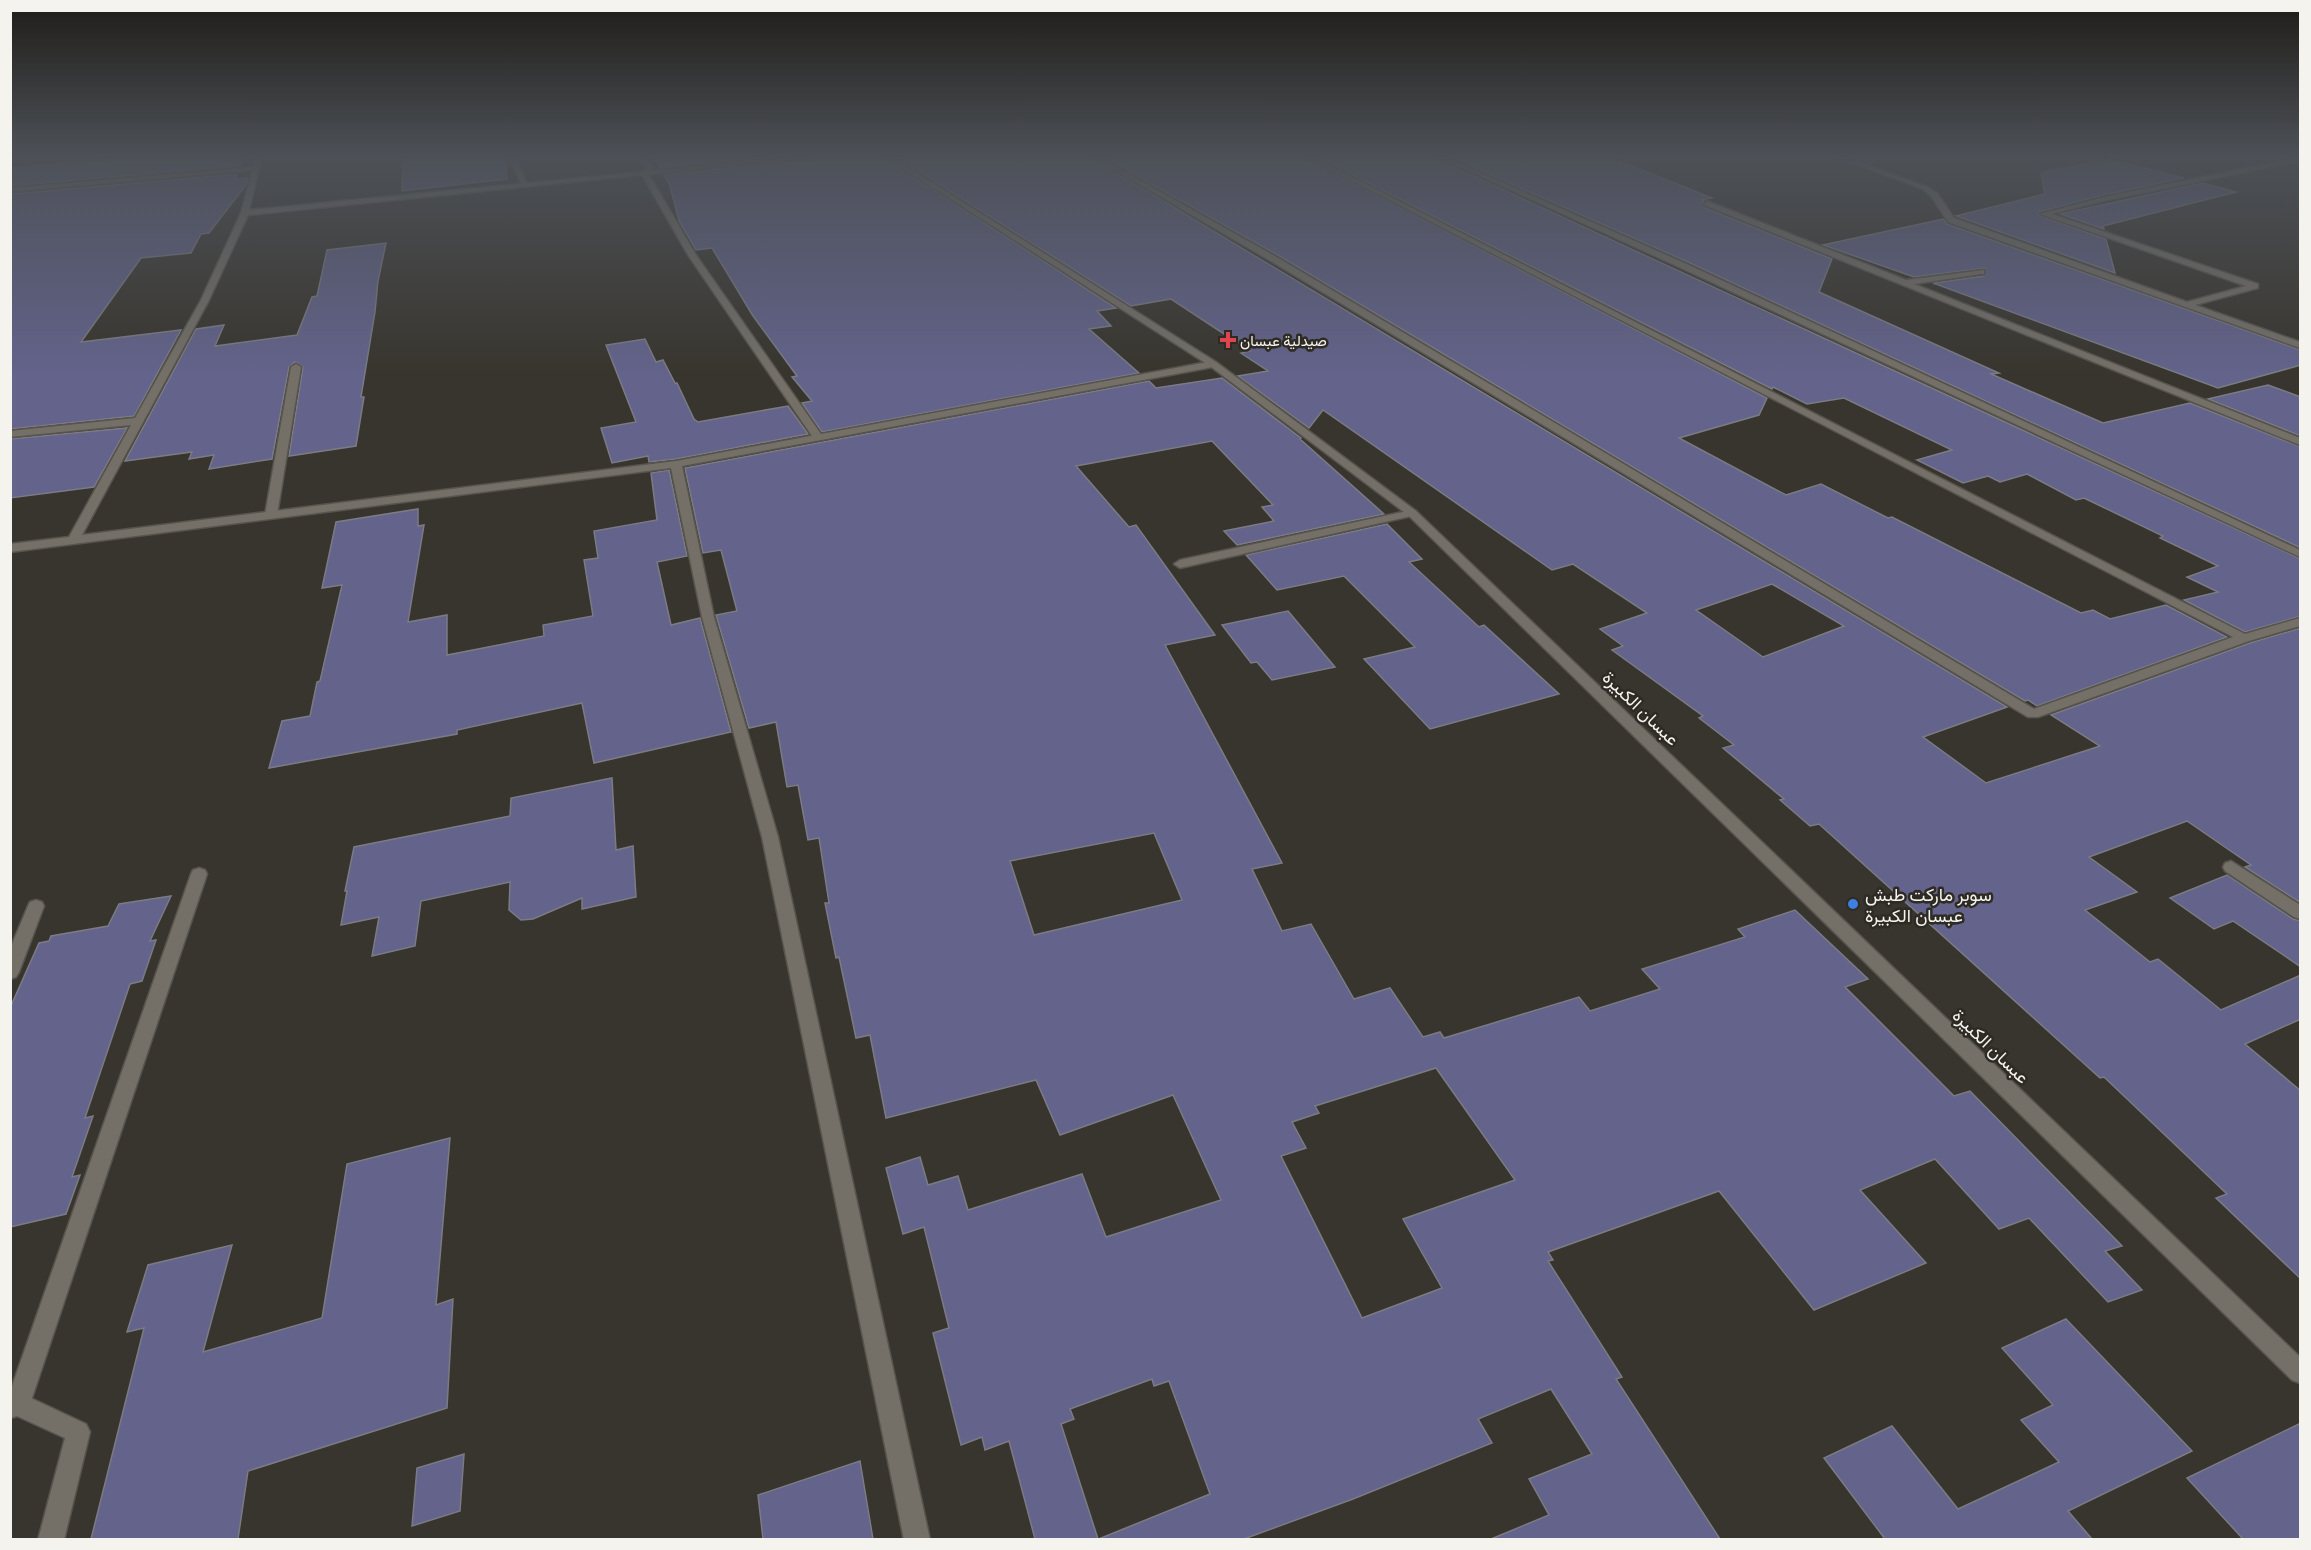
<svg xmlns="http://www.w3.org/2000/svg" width="2311" height="1550" font-family="Merriweather,Vazirmatn,serif">
<style>
.building{fill:#63638b;stroke:#7b7b84;stroke-width:1.5;fill-rule:evenodd}
.lines{fill:none;stroke-linecap:round;stroke-linejoin:round}
.service-casing{stroke:#57544e;stroke-width:3}
.minor-casing{stroke:#57544e;stroke-width:3}
.secondary-casing{stroke:#57544e;stroke-width:3}
.service{fill:#747068;fill-rule:evenodd}
.minor{fill:#747068;fill-rule:evenodd}
.secondary{fill:#747068;fill-rule:evenodd}
.health-dot{fill:#e0444e;stroke:#2e2b24;stroke-width:2}
.shop-dot{fill:#3f7fe0;stroke:#2e2b24;stroke-width:2}
.labels{text-anchor:middle;dominant-baseline:central;stroke-width:5;stroke-linejoin:round;paint-order:stroke}
.far-poi-label{font-size:15px;fill:#f5f3ee;stroke:#2e2b24;text-anchor:start}
.street-label{font-size:18px;fill:#f5f3ee;stroke:#2e2b24}
.poi-label{font-size:18px;fill:#f5f3ee;stroke:#2e2b24;text-anchor:start}
</style>
<rect width="100%" height="100%" fill="#38352e"/>
<g class="building">
<path d="M133,157H244L240,166L10,186V168Z"/>
<path d="M403,157H506L507,179L402,191Z"/>
<path d="M654,157H780L660,168Z"/>
<path d="M820,157H883L1116,308L1097,311L1111,326L1089,329L1139,373L822,432L802,403L812,401L792,377L797,376L753,316L712,248L696,250L679,221L670,186L664,175L818,159Z"/>
<path d="M896,157H1090L2007,707L1923,737L1986,783L2100,746L2051,715L2250,643L2301,628V903L2245,867L2251,865L2187,821L2089,857L2137,892L2085,910L2150,962L2158,959L2221,1010L2301,975V1019L2245,1044L2301,1091V1279L2216,1198L2227,1194L2104,1077L2100,1078L1819,824L1810,826L1780,800L1784,799L1723,748L1734,745L1699,718L1703,716L1612,650L1623,646L1600,629L1647,613L1573,564L1552,570L1323,410L1309,428L1238,376L1268,371L1241,353L1250,351L1171,299L1131,306ZM1772,584L1844,626L1763,657L1696,610Z"/>
<path d="M1103,157H1304L1767,398L1759,415L1679,438L1786,495L1821,484L1888,518L1892,517L2081,613L2093,610L2110,619L2166,605L2227,637L2037,706L2028,700L2025,701L1281,257Z"/>
<path d="M1317,157H1436L1437,159L2301,559V616L2245,632L2184,600L2218,592L2187,577L2218,566L2160,538L2163,536L2084,498L2076,500L2027,474L2000,482L1988,476L1963,483L1917,460L1952,450L1844,398L1807,404L1773,387L1772,389Z"/>
<path d="M1450,157H1610L1712,198L1701,200L1704,201L1703,207L1832,259L1819,292L1999,373L1991,374L2103,423L2190,403L2301,447V548L1690,263Z"/>
<path d="M2110,159L2184,178L2103,195L2039,212L2038,215L2106,239L2115,273L1956,216L2045,194L2041,172Z"/>
<path d="M237,174L235,179L248,178L246,185L209,233L201,234L191,253L141,258L81,342L181,330L134,416L10,429V194Z"/>
<path d="M2203,183L2236,192L2103,226L2104,229L2060,214Z"/>
<path d="M1943,219L1947,224L2301,350V365L2218,388L1933,283L1984,276L1985,268L1914,277L1823,245Z"/>
<path d="M386,243L378,281L375,312L361,397H364L356,446L289,456L303,367L295,362L289,367L272,459L209,469L214,455L189,459L192,452L125,461L196,329L224,325L215,346L297,335L312,297L317,296L327,250Z"/>
<path d="M645,339L656,362L663,360L675,383H677L694,419L698,422L788,406L808,434L676,459L649,462L648,456L612,463L601,428L636,422L606,345Z"/>
<path d="M1222,378L1301,438L1300,439L1384,514L1237,545L1224,531L1274,521L1262,507L1273,505L1212,441L1076,466L1129,527L1136,525L1215,635L1165,645L1282,863L1252,869L1282,931L1311,924L1354,999L1390,988L1423,1037L1440,1032L1444,1038L1579,997L1590,1011L1660,989L1642,969L1745,937L1738,929L1795,910L1868,979L1845,987L1954,1096L1970,1091L2122,1246L2105,1251L2142,1290L2108,1302L2029,1218L1999,1229L1935,1159L1860,1190L1926,1263L1814,1310L1719,1191L1548,1252L1553,1260L1548,1261L1622,1377L1616,1379L1720,1539H1491L1549,1515L1529,1479L1592,1454L1551,1389L1478,1419L1492,1443L1353,1499L1244,1539H1102L1101,1538L1210,1494L1169,1381L1154,1386L1152,1379L1070,1409L1074,1419L1061,1424L1098,1539H1035L1009,1441L985,1450L982,1437L961,1445L933,1333L949,1328L924,1227L903,1234L886,1168L920,1157L928,1185L958,1176L968,1210L1082,1174L1106,1237L1221,1200L1173,1095L1060,1135L1036,1080L886,1118L870,1035L856,1038L839,957L836,958L825,903H829L819,838L808,840L798,785L787,787L776,722L749,728L716,615L737,611L721,550L703,553L685,468L1149,381L1156,388ZM1154,833L1182,900L1034,935L1010,861ZM1436,1068L1515,1180L1403,1219L1442,1288L1362,1318L1281,1156L1306,1148L1292,1122L1319,1113L1315,1106Z"/>
<path d="M2268,385L2301,397V436L2208,399Z"/>
<path d="M127,428L94,487L10,498V439Z"/>
<path d="M669,470L687,556L657,562L671,625L700,618L731,732L594,763L582,703L457,730V734L269,768L282,721L310,716L317,682L320,681L342,585L322,588L336,522L418,509V526L424,525L408,622L447,615V655L544,636L543,625L593,616L584,560L598,558L594,531L657,520L651,473Z"/>
<path d="M1387,524L1422,559L1409,562L1479,627L1484,625L1559,694L1430,729L1364,659L1415,647L1344,576L1277,590L1246,555Z"/>
<path d="M1288,611L1335,667L1272,680L1257,662L1251,663L1222,625Z"/>
<path d="M612,778L616,850L633,846L636,897L582,909V898L533,919L521,920L509,910L510,882L421,901L415,946L372,956L379,917L341,925L347,891H345L354,847L510,816L511,798Z"/>
<path d="M2227,875L2293,919L2301,921V967L2233,921L2214,929L2170,898Z"/>
<path d="M171,896L150,941L156,940L142,981L130,984L85,1118L93,1116L72,1177L80,1175L66,1214L10,1227V1008L39,943L49,941L51,936L108,926L119,904Z"/>
<path d="M450,1138L436,1305L453,1299L447,1408L248,1471L238,1539H91L144,1328L127,1332L148,1265L232,1245L203,1352L322,1318L347,1164Z"/>
<path d="M2066,1319L2192,1451L2068,1511L2092,1539H1885L1824,1458L1892,1426L1958,1509L2059,1462L2021,1420L2053,1405L2002,1348Z"/>
<path d="M2301,1423V1539H2243L2187,1478Z"/>
<path d="M464,1454L460,1511L412,1526L417,1468Z"/>
<path d="M860,1461L873,1539H763L758,1495Z"/>
</g>
<g class="lines">
<g class="service-casing">
<g id="service">
<path d="M509,157H515L527,185L521,184Z"/>
<path d="M640,157H646L654,167L648,173L696,255L823,437L822,439H814L688,255L641,173L647,167Z"/>
<path d="M257,167L255,170L10,192V188Z"/>
<path d="M296,364L301,367L277,515L271,518L265,515L291,367Z"/>
<path d="M1412,510L1416,511V515L1180,568L1174,564L1180,560Z"/>
<path d="M199,868L205,870L207,874L30,1404L26,1412L18,1416L10,1413V1392L191,874L193,870Z"/>
<path d="M36,900L42,902L44,906L19,972L16,977L10,979V949L28,906L30,902Z"/>
</g>
</g>
<g class="minor-casing">
<g id="minor">
<path d="M256,157H262L249,210L799,157H818L248,215L209,300L82,535L676,461L1213,361L1218,364L1213,367L682,466L714,617L778,837L930,1540H904L762,837L702,617L671,468L10,552V544L69,537L131,425L10,437V431L135,418L201,300L241,213Z"/>
<path d="M1092,157H1099L1280,259L2034,709L2233,637L1306,157H1313L2245,634L2300,618V626L2249,641L2038,717H2028L1274,263Z"/>
<path d="M1438,157H1445L1689,265L2300,550V557L1683,269Z"/>
<path d="M1836,157H1844L1927,187L1937,193L1954,218L2187,302L2246,286L2040,214L2104,197L2300,157V161L2104,201L2052,214L2258,284V288L2195,305L2300,342V348L1948,222L1931,196L1923,189Z"/>
<path d="M1707,201L1906,280L1984,270V274H1981L1914,284L2300,438V445L1704,205Z"/>
<path d="M2231,861L2300,905V919L2294,917L2225,871L2223,867L2225,863Z"/>
<path d="M18,1392L86,1424L90,1432L64,1540H38L65,1438L17,1416L10,1418V1394Z"/>
</g>
</g>
<g class="secondary-casing">
<path id="secondary" d="M885,157H892L1216,362L1416,511L2300,1357V1383L2292,1380L1408,515L1210,366Z"/>
</g>
<use href="#service" class="service"/>
<use href="#minor" class="minor"/>
<use href="#secondary" class="secondary"/>
</g>
<linearGradient id="sky" x2="0" y2="1"><stop stop-color="#1f1d19"/><stop offset="0.42" stop-color="#4d5157"/><stop offset="1" stop-color="#4d5157" stop-opacity="0"/></linearGradient>
<rect width="2311" height="374" fill="url(#sky)"/>
<path class="health-dot" d="M1225 331h6v6h6v6h-6v6h-6v-6h-6v-6h6z"/>
<circle class="shop-dot" cx="1853" cy="904" r="6"/>
<g class="labels">
<g class="far-poi-label">
<text x="1240" y="340">صيدلية عبسان</text>
</g>
<g class="street-label">
<text transform="translate(1641 708) rotate(44)">عبسان الكبيرة</text>
<text transform="translate(1991 1046) rotate(44)">عبسان الكبيرة</text>
</g>
<g class="poi-label">
<text x="1865" y="894">سوبر ماركت طبش<tspan x="1865" dy="21">عبسان الكبيرة</tspan></text>
</g>
</g>
<rect width="2311" height="1550" fill="none" stroke="#f5f3ee" stroke-width="24"/>
</svg>
